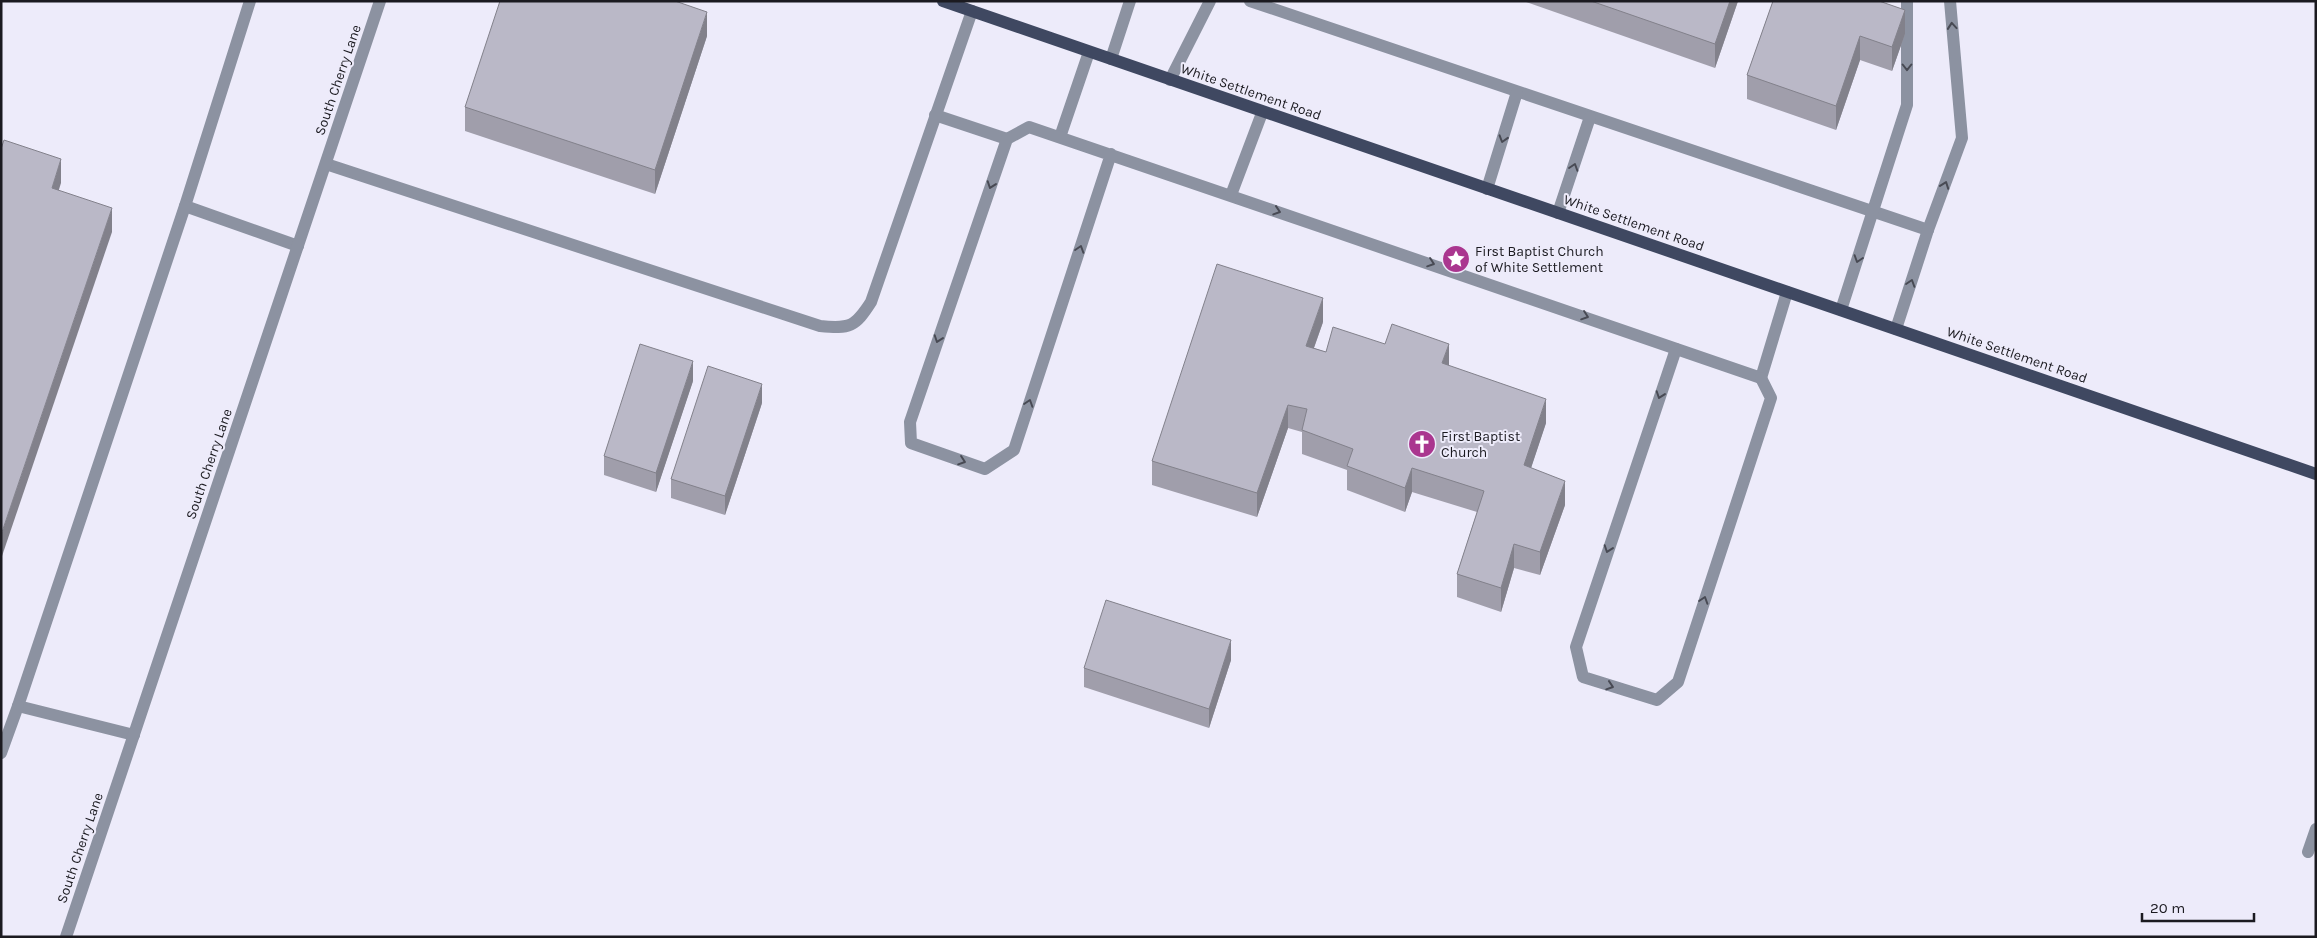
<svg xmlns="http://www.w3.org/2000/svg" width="2317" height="938" font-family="Karla,sans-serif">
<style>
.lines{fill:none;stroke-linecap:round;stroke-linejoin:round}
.minor{stroke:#8c92a1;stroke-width:12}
.major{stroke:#3f4861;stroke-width:12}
.wall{fill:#a09eab}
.shaded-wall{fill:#82818b}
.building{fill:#bab8c7;stroke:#82818b}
.oneway{stroke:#484a54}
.labels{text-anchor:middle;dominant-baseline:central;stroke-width:4;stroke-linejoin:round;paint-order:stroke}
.street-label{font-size:14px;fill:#1b1a20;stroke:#edebfa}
.poi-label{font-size:14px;fill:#1b1a20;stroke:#edebfa;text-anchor:start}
</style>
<rect width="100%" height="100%" fill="#edebfa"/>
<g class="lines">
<g class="minor">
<path d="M250,1L185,206L298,246"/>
<path d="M1250,1L1928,230"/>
<path d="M1111,59L1130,1"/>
<path d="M1170,80L1210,1"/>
<path d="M935,115L1007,139"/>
<path d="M1060,137L1089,52"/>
<path d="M1111,154L1014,450L985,469L911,443L910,422L1007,139L1029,127C1273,211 1517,293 1761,378L1787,292"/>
<path d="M326,164L820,326C850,329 855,327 871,302L972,11"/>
<path d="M1487,189L1517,92"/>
<path d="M1231,195L1262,113"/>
<path d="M1558,213L1590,117"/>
<path d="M1841,310L1907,105V1"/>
<path d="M1896,329L1928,230L1962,138L1950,1"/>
<path d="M1676,349L1576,647L1583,677L1657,700L1678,682L1771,398L1761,378"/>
<path d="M134,735L18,706L185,206"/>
<path d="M1,753L18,706"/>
<path d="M2308,852L2316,829"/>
<path d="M66,937L380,1"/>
</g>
<path class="major" d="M943,1L2316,474"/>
</g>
<g class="wall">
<path d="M1523,1H1738L1715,68Z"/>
<path d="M1773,1H1881L1905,34L1892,71L1860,60L1836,130L1747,99V75Z"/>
<path d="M707,36L655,194L465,131V107Z"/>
<path d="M1323,322L1314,348L1326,352L1449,366L1546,423L1531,468L1565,505L1540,575L1514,568L1501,612L1457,597V574L1477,512L1412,492L1405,512L1347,490V470L1302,454V432L1288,428L1257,517L1152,485V461Z"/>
<path d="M693,381L656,492L604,475V456Z"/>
<path d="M762,403L725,515L671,498V479Z"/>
<path d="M1231,660L1209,728L1084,687V668Z"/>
</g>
<g class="shaded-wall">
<path d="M1730,1H1738L1715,68V44Z"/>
<path d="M1905,10V34L1892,71V47Z"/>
<path d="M707,12V36L655,194V170Z"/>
<path d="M1860,36V60L1836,130V106Z"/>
<path d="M61,159V183L52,212V188Z"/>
<path d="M112,208V232L1,559V535Z"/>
<path d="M1323,298V322L1306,370V346Z"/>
<path d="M1449,344V368L1442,363Z"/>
<path d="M693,361V381L656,492V473Z"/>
<path d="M762,384V403L725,515V496Z"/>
<path d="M1546,399V423L1524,489V465Z"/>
<path d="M1288,405V428L1257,517V493Z"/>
<path d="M1412,468V492L1405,512V488Z"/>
<path d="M1565,481V505L1540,575V552Z"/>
<path d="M1514,544V568L1501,612V588Z"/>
<path d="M1231,640V660L1209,728V709Z"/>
</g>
<g class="building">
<path d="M500,1H675L707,12L655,170L465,107Z"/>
<path d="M1591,1H1730L1715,44Z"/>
<path d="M1773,1H1879L1905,10L1892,47L1860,36L1836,106L1747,75Z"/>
<path d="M4,140L61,159L52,188L112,208L1,535V149Z"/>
<path d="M1217,264L1323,298L1306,346L1326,352L1333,327L1385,344L1392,324L1449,344L1442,363L1546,399L1524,465L1565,481L1540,552L1514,544L1501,588L1457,574L1484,491L1412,468L1405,488L1347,466L1353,449L1302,430L1307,409L1288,405L1257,493L1152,461Z"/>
<path d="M640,344L693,361L656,473L604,456Z"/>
<path d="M708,366L762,384L725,496L671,479Z"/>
<path d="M1106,600L1231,640L1209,709L1084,668Z"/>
</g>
<defs><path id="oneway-chevron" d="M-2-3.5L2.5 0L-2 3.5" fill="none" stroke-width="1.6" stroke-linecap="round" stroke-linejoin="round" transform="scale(1.25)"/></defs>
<g class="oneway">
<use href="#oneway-chevron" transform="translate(1952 26) rotate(-95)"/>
<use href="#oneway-chevron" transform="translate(1907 67) rotate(90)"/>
<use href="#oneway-chevron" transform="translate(1503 139) rotate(107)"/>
<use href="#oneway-chevron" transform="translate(1574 167) rotate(-72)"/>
<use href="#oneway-chevron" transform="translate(991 185) rotate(109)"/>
<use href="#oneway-chevron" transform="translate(1945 185) rotate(-70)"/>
<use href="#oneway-chevron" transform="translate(1277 211) rotate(18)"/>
<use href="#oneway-chevron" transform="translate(1080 249) rotate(-72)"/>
<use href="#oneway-chevron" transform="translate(1858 259) rotate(108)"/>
<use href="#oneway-chevron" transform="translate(1431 263) rotate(19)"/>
<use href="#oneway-chevron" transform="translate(1911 283) rotate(-72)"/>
<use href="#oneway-chevron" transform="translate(1585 316) rotate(19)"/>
<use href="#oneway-chevron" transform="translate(938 339) rotate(109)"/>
<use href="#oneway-chevron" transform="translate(1660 395) rotate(109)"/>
<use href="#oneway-chevron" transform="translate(1029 403) rotate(-72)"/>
<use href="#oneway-chevron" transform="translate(962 461) rotate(19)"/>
<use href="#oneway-chevron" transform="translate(1608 549) rotate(109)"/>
<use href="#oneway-chevron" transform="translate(1704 600) rotate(-72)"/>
<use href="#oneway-chevron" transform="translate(1610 686) rotate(18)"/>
</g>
<defs>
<g id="sight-disc" transform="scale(1.4375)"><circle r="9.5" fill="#aa368f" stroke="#edebfa"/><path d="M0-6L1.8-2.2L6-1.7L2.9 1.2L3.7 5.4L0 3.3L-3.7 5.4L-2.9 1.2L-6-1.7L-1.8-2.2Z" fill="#fff"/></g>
<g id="church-disc" transform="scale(1.4375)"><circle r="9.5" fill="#aa368f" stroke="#edebfa"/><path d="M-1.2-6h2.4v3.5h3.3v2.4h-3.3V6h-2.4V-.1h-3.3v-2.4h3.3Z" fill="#fff"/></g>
</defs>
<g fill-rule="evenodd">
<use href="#sight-disc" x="1456" y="259"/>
<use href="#church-disc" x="1422" y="444"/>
</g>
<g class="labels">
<g class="street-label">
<text transform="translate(338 80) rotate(-71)">South Cherry Lane</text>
<text transform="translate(1251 92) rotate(19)">White Settlement Road</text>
<text transform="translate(1634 223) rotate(19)">White Settlement Road</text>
<text transform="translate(2017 355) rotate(19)">White Settlement Road</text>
<text transform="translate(209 464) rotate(-71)">South Cherry Lane</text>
<text transform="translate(80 848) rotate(-71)">South Cherry Lane</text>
</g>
<g class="poi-label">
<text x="1475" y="251">First Baptist Church<tspan x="1475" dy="16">of White Settlement</tspan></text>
<text x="1441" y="436">First Baptist<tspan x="1441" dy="16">Church</tspan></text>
</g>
</g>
<rect width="2317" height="938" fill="none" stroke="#1b1a20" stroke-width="5"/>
<path d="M2142 913v8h112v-8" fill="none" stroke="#1b1a20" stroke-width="2.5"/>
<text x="2150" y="913" font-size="15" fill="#1b1a20" stroke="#edebfa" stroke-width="4" paint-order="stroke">20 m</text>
</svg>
